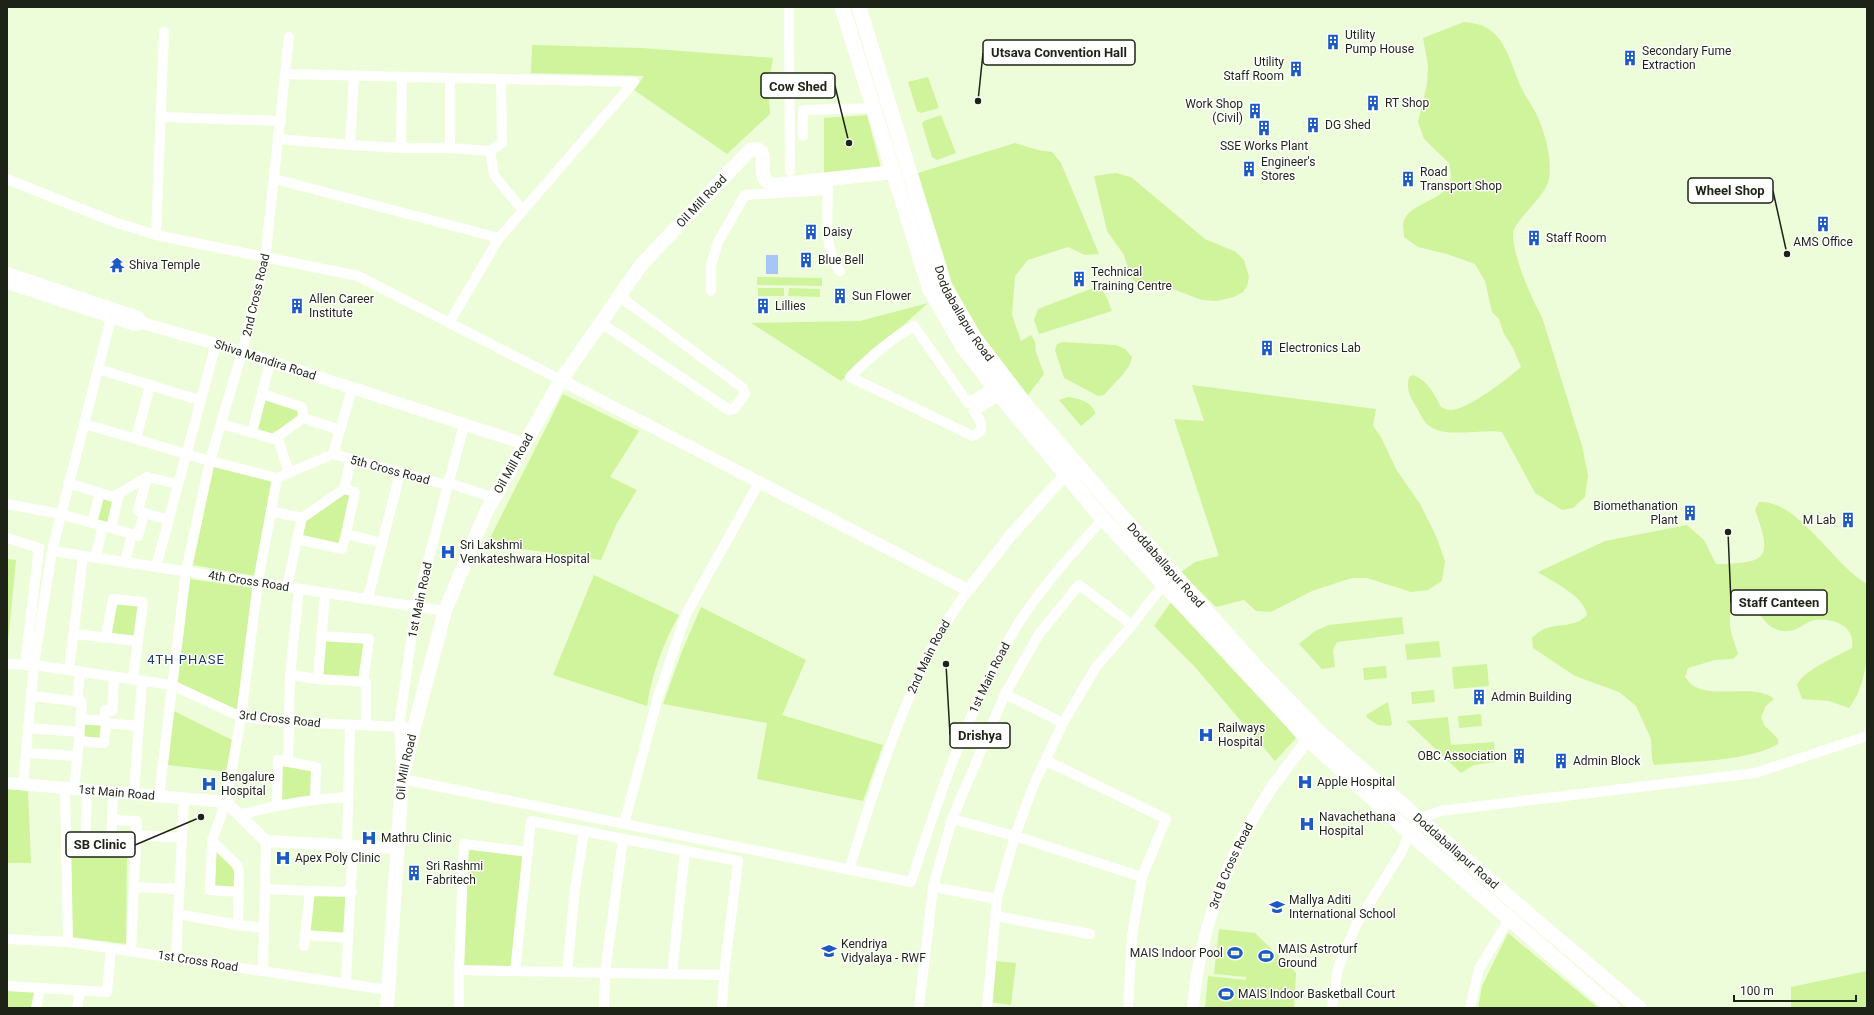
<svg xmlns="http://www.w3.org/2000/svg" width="1874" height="1015" font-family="Roboto,sans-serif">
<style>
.green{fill:#cff49b}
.water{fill:#a8c5f7}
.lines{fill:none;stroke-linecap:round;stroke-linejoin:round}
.minor{stroke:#fff;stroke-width:10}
.tertiary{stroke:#fff;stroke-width:12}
.secondary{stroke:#fff;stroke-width:14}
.primary{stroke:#fff;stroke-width:15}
.labels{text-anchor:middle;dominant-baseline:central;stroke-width:3;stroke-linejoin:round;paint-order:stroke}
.poi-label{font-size:12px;fill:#1d2316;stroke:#fff;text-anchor:start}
.street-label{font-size:12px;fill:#1d2316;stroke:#fff}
.neighbourhood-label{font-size:13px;letter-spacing:1px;fill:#1a386e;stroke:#fff}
.leader{fill:none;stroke:#1d2316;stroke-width:1.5}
.callout-dot{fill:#1d2316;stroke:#fff;stroke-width:1.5}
.callout{fill:#fff;stroke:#1d2316;stroke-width:1.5}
.callout-label{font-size:13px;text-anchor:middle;font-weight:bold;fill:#1d2316}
</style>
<rect width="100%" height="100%" fill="#edfdd9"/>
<g class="green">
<path d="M1464,22C1473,23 1482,24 1490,30C1508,42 1513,72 1523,91C1529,102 1537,113 1541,125C1547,141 1552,163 1549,179C1545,198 1513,221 1513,234C1513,256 1531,298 1542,317L1582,446L1588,475L1585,497L1573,508L1562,510L1535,493L1502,432C1481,428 1443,440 1427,424C1423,420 1420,413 1417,408C1410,397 1406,390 1409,377L1413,375C1429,382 1433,392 1441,407C1444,408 1447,410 1450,410C1468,410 1507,379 1521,367L1513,348L1504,334L1499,319L1492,312L1485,281L1475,264L1447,254L1418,247L1404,237C1404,233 1403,229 1403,225C1404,204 1445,201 1450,182C1452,177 1450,169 1449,163L1424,139L1418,122L1427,84L1428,65L1423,38Z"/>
<path d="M532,45L642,48L773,58L768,87L770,114L727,154L634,90L644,76L531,73Z"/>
<path d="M928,77L939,108L921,113L917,111L908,82Z"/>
<path d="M867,115L881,168L824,176V118Z"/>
<path d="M941,115L956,153L937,160L932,157L922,124L924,121Z"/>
<path d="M1015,143L1038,150L1052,152L1061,163L1099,254L1085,255L1068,247L1028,260L1015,276L1012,315L1021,341L1031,335L1035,342L1036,352L1044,374L1028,395L981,334L952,283L918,173Z"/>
<path d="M1116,173L1131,177L1205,239L1236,252L1244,260L1249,277L1247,286L1243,292L1234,297L1217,301L1202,300L1170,288L1138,284L1131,278L1124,255L1107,231L1094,176Z"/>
<path d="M757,277L822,278V286L757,285Z"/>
<rect x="758" y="288" width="26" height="8"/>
<path d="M789,288L820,289V297L788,296Z"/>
<path d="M1093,288C1106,288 1108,301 1112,311L1039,334L1034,320L1038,309Z"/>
<path d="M928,303L841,381L751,323L860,321Z"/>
<path d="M1062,342L1116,345L1125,349L1132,357C1129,372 1113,384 1104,395L1098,396L1064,378L1055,350L1057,344Z"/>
<path d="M1192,385L1376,409L1373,426L1381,437L1396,469L1420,504L1436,536L1445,561L1442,581L1428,590L1411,592L1367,578H1352L1312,591L1271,612L1256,611L1244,600L1216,607L1181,572L1195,562L1219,556L1174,419L1204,421Z"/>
<path d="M563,394L639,431L610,477L637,490L616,525L601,560L487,544Z"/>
<path d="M1068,397C1078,398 1093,402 1095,414L1081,426L1059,400Z"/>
<path d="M264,399L299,409L300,418L274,434L256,429Z"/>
<path d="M213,466L276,481L255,576L193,565Z"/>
<path d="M343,492L353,494L341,546L300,537L305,519Z"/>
<path d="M100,497L116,500L110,524L94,520Z"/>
<path d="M1759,502C1799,500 1833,565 1867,584C1867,624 1874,676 1849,708L1829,701L1802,699L1797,685C1803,670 1838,656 1852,648C1856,626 1834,618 1815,620C1804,622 1797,633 1784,631C1757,629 1760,595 1736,601C1724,622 1732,633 1738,654L1733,659L1715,660L1688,668L1685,677C1688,680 1690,684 1694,686C1714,699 1757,683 1774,699L1766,706L1761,717L1764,725L1778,739V744C1746,762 1691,761 1654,765L1652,759L1651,739L1636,706L1619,692L1575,676L1533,648L1532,638C1550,618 1571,632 1587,615C1585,597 1553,582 1538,572L1605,541L1687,525L1704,540L1716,564C1767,563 1773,559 1755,510Z"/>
<path d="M7,559L16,560L7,652Z"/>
<path d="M594,575L679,615C663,644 652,673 647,706L553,675Z"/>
<path d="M190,579L253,588L239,712L177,684Z"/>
<path d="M1176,595L1296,738L1275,761L1195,667L1154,626Z"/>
<path d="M115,602L140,604L136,638L110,635Z"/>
<path d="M701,607L806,660L782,715L883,745L863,801L757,779L767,723L663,704L682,651Z"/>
<path d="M1402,617L1404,634L1337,642L1333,650L1335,667L1322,669L1299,644L1315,631L1329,625Z"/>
<path d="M323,638L367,642L362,680L322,678Z"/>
<path d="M1439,641L1441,657L1407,660L1405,644Z"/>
<path d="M1487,664L1489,686L1454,689L1452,667Z"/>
<path d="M1386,666L1387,678L1364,680L1363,668Z"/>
<path d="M1434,690L1435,702L1412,704L1411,692Z"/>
<path d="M1388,702L1392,724L1390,726L1378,725L1367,718L1366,715Z"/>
<path d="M174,711L232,740L228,772L168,765Z"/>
<path d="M1481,714L1482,726L1459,728L1458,716Z"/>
<path d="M1448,717L1451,745L1494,742L1495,762L1474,765L1461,773L1406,721Z"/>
<path d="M82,720L104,722L103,741L80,739Z"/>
<path d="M281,763L313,768L312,796L280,800Z"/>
<path d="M7,789L28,791L31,863H7Z"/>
<path d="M464,844L528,852L515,971L459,970Z"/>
<path d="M214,846L235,866L236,889L212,888Z"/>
<path d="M68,849L127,853L126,944L70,937Z"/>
<path d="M311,892L349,893L347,937L307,934Z"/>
<path d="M1219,929L1255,933L1296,973L1294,1008H1205L1208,976L1246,980V977L1214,974Z"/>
<path d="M1508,933L1598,1008H1478L1482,986Z"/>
<path d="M995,961L1016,963L1011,1005L990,1002Z"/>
<path d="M1867,971V1008H1791V987Z"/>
<path d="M7,986L40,988L36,1008H7Z"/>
</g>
<rect class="water" x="766" y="255" width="12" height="19"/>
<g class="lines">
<g class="minor">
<path d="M789,7L790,171"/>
<path d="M286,74L634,82L499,238L449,323"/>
<path d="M354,75L350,145L401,148H450"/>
<path d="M450,78V148L490,151L494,175L523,211"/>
<path d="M161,117L281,121"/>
<path d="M803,136V110L874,108"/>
<path d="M279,139L350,145"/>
<path d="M401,148L402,77"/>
<path d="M490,151L502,143L501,79"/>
<path d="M7,179L114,222L156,235L358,276L561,380"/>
<path d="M275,179L499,238"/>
<path d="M828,183C828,208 823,252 840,271"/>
<path d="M156,235L164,32"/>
<path d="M711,291V265L718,242L745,195L828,190"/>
<path d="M600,322L729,410L734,409L745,394L743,388L619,296"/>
<path d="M98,369L199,400"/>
<path d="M994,387L968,403L914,326C890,339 869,358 850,377L973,436L980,432C983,423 979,419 974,411L1000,395"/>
<path d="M262,394L302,407L303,418"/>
<path d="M303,418L340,430"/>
<path d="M85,424L210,461L277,478L333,454"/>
<path d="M221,424L274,439L303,418"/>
<path id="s1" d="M464,425L416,606L399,726L402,779L911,882C933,815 955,748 986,684C997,662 1008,638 1022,618C1046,582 1074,551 1103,519"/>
<path d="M252,433L270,362"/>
<path d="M277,436L289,473"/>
<path d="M136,439L150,385"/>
<path d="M333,454L447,485"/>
<path d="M333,454L352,389"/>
<path d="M147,477L138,511L168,520"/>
<path d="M68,483L113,497L147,477L177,484"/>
<path d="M448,483L495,498"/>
<path d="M344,489L355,492L346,534"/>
<path d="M7,504L60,514L132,534L125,562"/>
<path d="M271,511L302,518L344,489L351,459"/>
<path d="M92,523L100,493"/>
<path d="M111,528L119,494"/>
<path d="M132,534L138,536L144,513"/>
<path d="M7,538L39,548L25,665"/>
<path d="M297,539L302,518"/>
<path id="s2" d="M52,551L445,611"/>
<path d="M95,558L103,526"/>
<path d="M156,567L216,344"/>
<path d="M287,587L297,539L342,549L346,534L382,543"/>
<path d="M368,598L400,473"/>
<path d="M74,634L138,641"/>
<path d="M321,636L369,639L363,682"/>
<path d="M106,637L113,599L143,602L133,679"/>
<path d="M7,664L34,665L172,685L241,717L288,722L406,727"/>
<path d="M69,670L83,556"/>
<path d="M290,675L318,679L325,593"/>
<path d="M318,679L366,682V725"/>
<path d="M1005,694L1063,723"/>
<path d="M32,696L82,702L79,741"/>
<path d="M77,702L80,672"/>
<path d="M80,719L106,721V723"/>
<path d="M104,721L105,710L112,711L114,677"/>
<path d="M28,728L79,732"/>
<path d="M26,753L77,756"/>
<path d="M1047,761L1166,819L1142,877"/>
<path d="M288,762L290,675L299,589"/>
<path d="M23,785L34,665L52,551L111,318"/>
<path d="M65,788L68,942"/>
<path d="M74,789L79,741L104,743L106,723L138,726"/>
<path d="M113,792L111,849H135"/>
<path d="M134,794L142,681"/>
<path d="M159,796L186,571L210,461L242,352L265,260L289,37"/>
<path d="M277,805L278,760L316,767L315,799"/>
<path d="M239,815C276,805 310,799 348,797"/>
<path d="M952,819L1015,836L1142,877L1132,936L1128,1008"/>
<path d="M112,820L137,821L131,951"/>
<path d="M624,824L658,697L686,614L760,481"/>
<path d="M136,835L182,838"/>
<path d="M212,841L237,865L239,871L238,925L264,928"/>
<path d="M347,846L350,725"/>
<path d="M85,851L87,790"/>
<path id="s3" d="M849,870C873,792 898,714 935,642C944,624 957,607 968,590"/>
<path d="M134,887L179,889"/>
<path d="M933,887L997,899"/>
<path d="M265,889L310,891"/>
<path d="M238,892L210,890L212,841L226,802L241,717L258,582L277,478"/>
<path d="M178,914L238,925"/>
<path d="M996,916L1090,934"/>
<path d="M305,935L348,938L353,846"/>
<path d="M7,939L68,942L388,990"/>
<path d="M304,946L310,891L352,892"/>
<path d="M176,958L184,798"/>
<path d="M459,970L724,975"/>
<path d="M263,971L266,841"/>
<path d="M515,971L531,821L738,861L724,975L722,1008"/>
<path d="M567,972L575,889L584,831"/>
<path d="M672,974L685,851"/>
<path d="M346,983L348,938"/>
<path d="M7,986L107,992L111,948"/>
<path d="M36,1008L40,988"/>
<path d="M77,1008L80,990"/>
<path d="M459,1008V970L464,844L528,852"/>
<path d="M604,1008L605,973L623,839"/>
<path d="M919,1008L933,887L952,819L1005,694L1039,634L1079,585L1132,625"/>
<path d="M987,1008L997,899L1015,836L1034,784L1063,723L1096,667L1132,625L1163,585"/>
<path d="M1332,1008L1338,968L1356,925L1402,851L1410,833L1419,819L1440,811L1755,773L1867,736"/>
<path d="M1470,1008L1479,969L1509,919"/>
</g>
<g class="tertiary">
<path id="s4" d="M7,273L138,317L142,323L216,344L525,444"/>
<path d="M7,283L135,325L142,323"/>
<path d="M561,380L968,590L1011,535L1065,475"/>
<path id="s5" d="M7,783L226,802L266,841L397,848"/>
<path id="s6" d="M1193,1008C1199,931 1228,855 1270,790C1282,773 1296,756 1308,739"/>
</g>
<path class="secondary" id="s7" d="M387,1008L402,779L414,728L445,611L486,512L561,380L641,265L750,150L757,149L761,151C766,163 757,180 773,185L894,172"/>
<g class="primary">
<path d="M842,7L930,290L963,347L1010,408L1103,519L1308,739L1410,833L1613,1008"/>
<path id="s8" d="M859,7L945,288L976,340L1023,402L1118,512L1259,670L1321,734L1519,906L1639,1008"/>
</g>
</g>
<defs>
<g id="building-bare" transform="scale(1.2)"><path d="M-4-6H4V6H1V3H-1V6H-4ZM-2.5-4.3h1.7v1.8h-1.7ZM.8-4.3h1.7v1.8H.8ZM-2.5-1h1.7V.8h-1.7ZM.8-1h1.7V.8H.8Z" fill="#1b59c4" stroke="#fff" stroke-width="2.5" paint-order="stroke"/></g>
<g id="temple-bare" transform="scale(1.2)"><path d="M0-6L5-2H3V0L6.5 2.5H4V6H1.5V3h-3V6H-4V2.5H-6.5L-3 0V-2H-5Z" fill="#1b59c4" stroke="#fff" stroke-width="2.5" paint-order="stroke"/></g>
<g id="hospital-bare" transform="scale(1.2)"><path d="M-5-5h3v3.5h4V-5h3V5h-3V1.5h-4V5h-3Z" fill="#1b59c4" stroke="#fff" stroke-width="2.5" paint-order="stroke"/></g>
<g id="school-bare" transform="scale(1.2)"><path d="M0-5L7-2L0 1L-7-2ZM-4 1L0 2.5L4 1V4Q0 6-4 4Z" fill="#1b59c4" stroke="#fff" stroke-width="2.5" paint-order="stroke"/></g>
<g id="stadium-bare" transform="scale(1.2)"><path d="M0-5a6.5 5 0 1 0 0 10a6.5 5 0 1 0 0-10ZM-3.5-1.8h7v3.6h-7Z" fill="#1b59c4" stroke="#fff" stroke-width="2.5" paint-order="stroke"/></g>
</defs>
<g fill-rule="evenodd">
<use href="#building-bare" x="1333" y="42"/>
<use href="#building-bare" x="1630" y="58"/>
<use href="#building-bare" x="1296" y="69"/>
<use href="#building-bare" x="1373" y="103"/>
<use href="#building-bare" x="1255" y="111"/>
<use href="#building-bare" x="1313" y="125"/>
<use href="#building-bare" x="1264" y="128"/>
<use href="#building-bare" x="1249" y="169"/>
<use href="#building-bare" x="1408" y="179"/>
<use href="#building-bare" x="1823" y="224"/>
<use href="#building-bare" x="811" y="232"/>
<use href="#building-bare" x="1534" y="238"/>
<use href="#building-bare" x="806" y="260"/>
<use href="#temple-bare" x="117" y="265"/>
<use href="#building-bare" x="1079" y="279"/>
<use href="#building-bare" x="840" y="296"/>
<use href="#building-bare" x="297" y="306"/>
<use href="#building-bare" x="763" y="306"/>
<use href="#building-bare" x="1267" y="348"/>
<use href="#building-bare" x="1690" y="513"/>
<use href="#building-bare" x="1848" y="520"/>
<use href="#hospital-bare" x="448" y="552"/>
<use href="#building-bare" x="1479" y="697"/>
<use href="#hospital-bare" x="1206" y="735"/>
<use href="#building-bare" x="1519" y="756"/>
<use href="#building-bare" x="1561" y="761"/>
<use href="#hospital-bare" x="1305" y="782"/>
<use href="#hospital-bare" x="209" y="784"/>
<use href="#hospital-bare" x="1307" y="824"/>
<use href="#hospital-bare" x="369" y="838"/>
<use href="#hospital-bare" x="283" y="858"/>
<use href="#building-bare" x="414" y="873"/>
<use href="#school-bare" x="1277" y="907"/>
<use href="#school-bare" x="829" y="951"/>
<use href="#stadium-bare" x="1235" y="953"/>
<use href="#stadium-bare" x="1266" y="956"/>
<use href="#stadium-bare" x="1226" y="994"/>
</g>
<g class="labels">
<g class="poi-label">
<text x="1345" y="35">Utility<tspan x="1345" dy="14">Pump House</tspan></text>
<text x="1642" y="51">Secondary Fume<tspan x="1642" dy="14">Extraction</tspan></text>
<text x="1284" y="62" text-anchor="end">Utility<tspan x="1284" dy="14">Staff Room</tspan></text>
<text x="1385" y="103">RT Shop</text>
<text x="1243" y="104" text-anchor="end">Work Shop<tspan x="1243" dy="14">(Civil)</tspan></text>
<text x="1325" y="125">DG Shed</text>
<text x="1264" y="146" text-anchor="middle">SSE Works Plant</text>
<text x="1261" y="162">Engineer's<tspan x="1261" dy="14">Stores</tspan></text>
<text x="1420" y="172">Road<tspan x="1420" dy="14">Transport Shop</tspan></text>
<text x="823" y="232">Daisy</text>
<text x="1546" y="238">Staff Room</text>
<text x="1823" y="242" text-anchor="middle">AMS Office</text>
<text x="818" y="260">Blue Bell</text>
<text x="129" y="265">Shiva Temple</text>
<text x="1091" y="272">Technical<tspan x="1091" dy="14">Training Centre</tspan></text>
<text x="852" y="296">Sun Flower</text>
<text x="309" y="299">Allen Career<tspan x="309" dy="14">Institute</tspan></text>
<text x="775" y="306">Lillies</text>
<text x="1279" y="348">Electronics Lab</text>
<text x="1678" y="506" text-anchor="end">Biomethanation<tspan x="1678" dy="14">Plant</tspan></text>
<text x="1836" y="520" text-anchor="end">M Lab</text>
<text x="460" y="545">Sri Lakshmi<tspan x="460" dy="14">Venkateshwara Hospital</tspan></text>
<text x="1491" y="697">Admin Building</text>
<text x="1218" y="728">Railways<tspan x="1218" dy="14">Hospital</tspan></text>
<text x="1507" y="756" text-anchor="end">OBC Association</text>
<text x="1573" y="761">Admin Block</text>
<text x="221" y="777">Bengalure<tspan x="221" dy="14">Hospital</tspan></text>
<text x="1317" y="782">Apple Hospital</text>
<text x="1319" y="817">Navachethana<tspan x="1319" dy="14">Hospital</tspan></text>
<text x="381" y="838">Mathru Clinic</text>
<text x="295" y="858">Apex Poly Clinic</text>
<text x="426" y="866">Sri Rashmi<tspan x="426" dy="14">Fabritech</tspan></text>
<text x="1289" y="900">Mallya Aditi<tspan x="1289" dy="14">International School</tspan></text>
<text x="841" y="944">Kendriya<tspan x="841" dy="14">Vidyalaya - RWF</tspan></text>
<text x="1278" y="949">MAIS Astroturf<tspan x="1278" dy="14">Ground</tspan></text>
<text x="1223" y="953" text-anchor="end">MAIS Indoor Pool</text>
<text x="1238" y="994">MAIS Indoor Basketball Court</text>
</g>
<g class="street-label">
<text stroke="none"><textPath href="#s7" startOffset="890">Oil Mill Road</textPath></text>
<text transform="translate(256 295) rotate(-77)">2nd Cross Road</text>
<text stroke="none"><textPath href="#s8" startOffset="325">Doddaballapur Road</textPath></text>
<text stroke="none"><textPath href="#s4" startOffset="274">Shiva Mandira Road</textPath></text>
<text stroke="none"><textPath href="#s7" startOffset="566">Oil Mill Road</textPath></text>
<text transform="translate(390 470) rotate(15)">5th Cross Road</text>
<text stroke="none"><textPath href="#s8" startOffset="649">Doddaballapur Road</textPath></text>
<text stroke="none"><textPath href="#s2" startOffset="199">4th Cross Road</textPath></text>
<text transform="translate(420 600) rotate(-78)">1st Main Road</text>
<text stroke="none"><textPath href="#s3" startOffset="228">2nd Main Road</textPath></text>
<text stroke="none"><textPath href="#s1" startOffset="1100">1st Main Road</textPath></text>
<text transform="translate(280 719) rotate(6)">3rd Cross Road</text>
<text stroke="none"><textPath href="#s7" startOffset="242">Oil Mill Road</textPath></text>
<text stroke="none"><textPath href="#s5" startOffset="110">1st Main Road</textPath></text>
<text stroke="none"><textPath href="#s8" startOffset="1057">Doddaballapur Road</textPath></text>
<text stroke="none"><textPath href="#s6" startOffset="148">3rd B Cross Road</textPath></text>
<text transform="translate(198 961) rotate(9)">1st Cross Road</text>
</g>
<g class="neighbourhood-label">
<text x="186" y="659">4TH PHASE</text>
</g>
</g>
<path class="leader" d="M978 101L983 53M849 143L835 86M1787 254L1773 191M1728 532L1731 603M946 664L950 735M201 817L135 845"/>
<g class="callout-dot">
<circle cx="978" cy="101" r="4"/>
<circle cx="849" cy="143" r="4"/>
<circle cx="1787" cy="254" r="4"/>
<circle cx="1728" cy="532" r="4"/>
<circle cx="946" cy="664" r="4"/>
<circle cx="201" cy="817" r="4"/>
</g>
<g class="callout">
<rect x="983" y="40" width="152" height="25" rx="4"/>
<rect x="761" y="73" width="74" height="25" rx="4"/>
<rect x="1688" y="178" width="85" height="25" rx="4"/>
<rect x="1731" y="590" width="96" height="25" rx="4"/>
<rect x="950" y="723" width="60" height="25" rx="4"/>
<rect x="66" y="832" width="69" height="25" rx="4"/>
</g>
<g class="callout-label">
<text x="1059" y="57">Utsava Convention Hall</text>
<text x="798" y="91">Cow Shed</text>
<text x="1730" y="195">Wheel Shop</text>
<text x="1779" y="607">Staff Canteen</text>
<text x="980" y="740">Drishya</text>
<text x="100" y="849">SB Clinic</text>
</g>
<rect width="1874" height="1015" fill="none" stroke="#1d2316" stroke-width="16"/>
<path d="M1734 995v6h122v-6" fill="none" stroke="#1d2316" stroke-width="2"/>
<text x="1740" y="995" font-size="12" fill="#1d2316" stroke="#ffffff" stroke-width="3" paint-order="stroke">100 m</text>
</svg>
